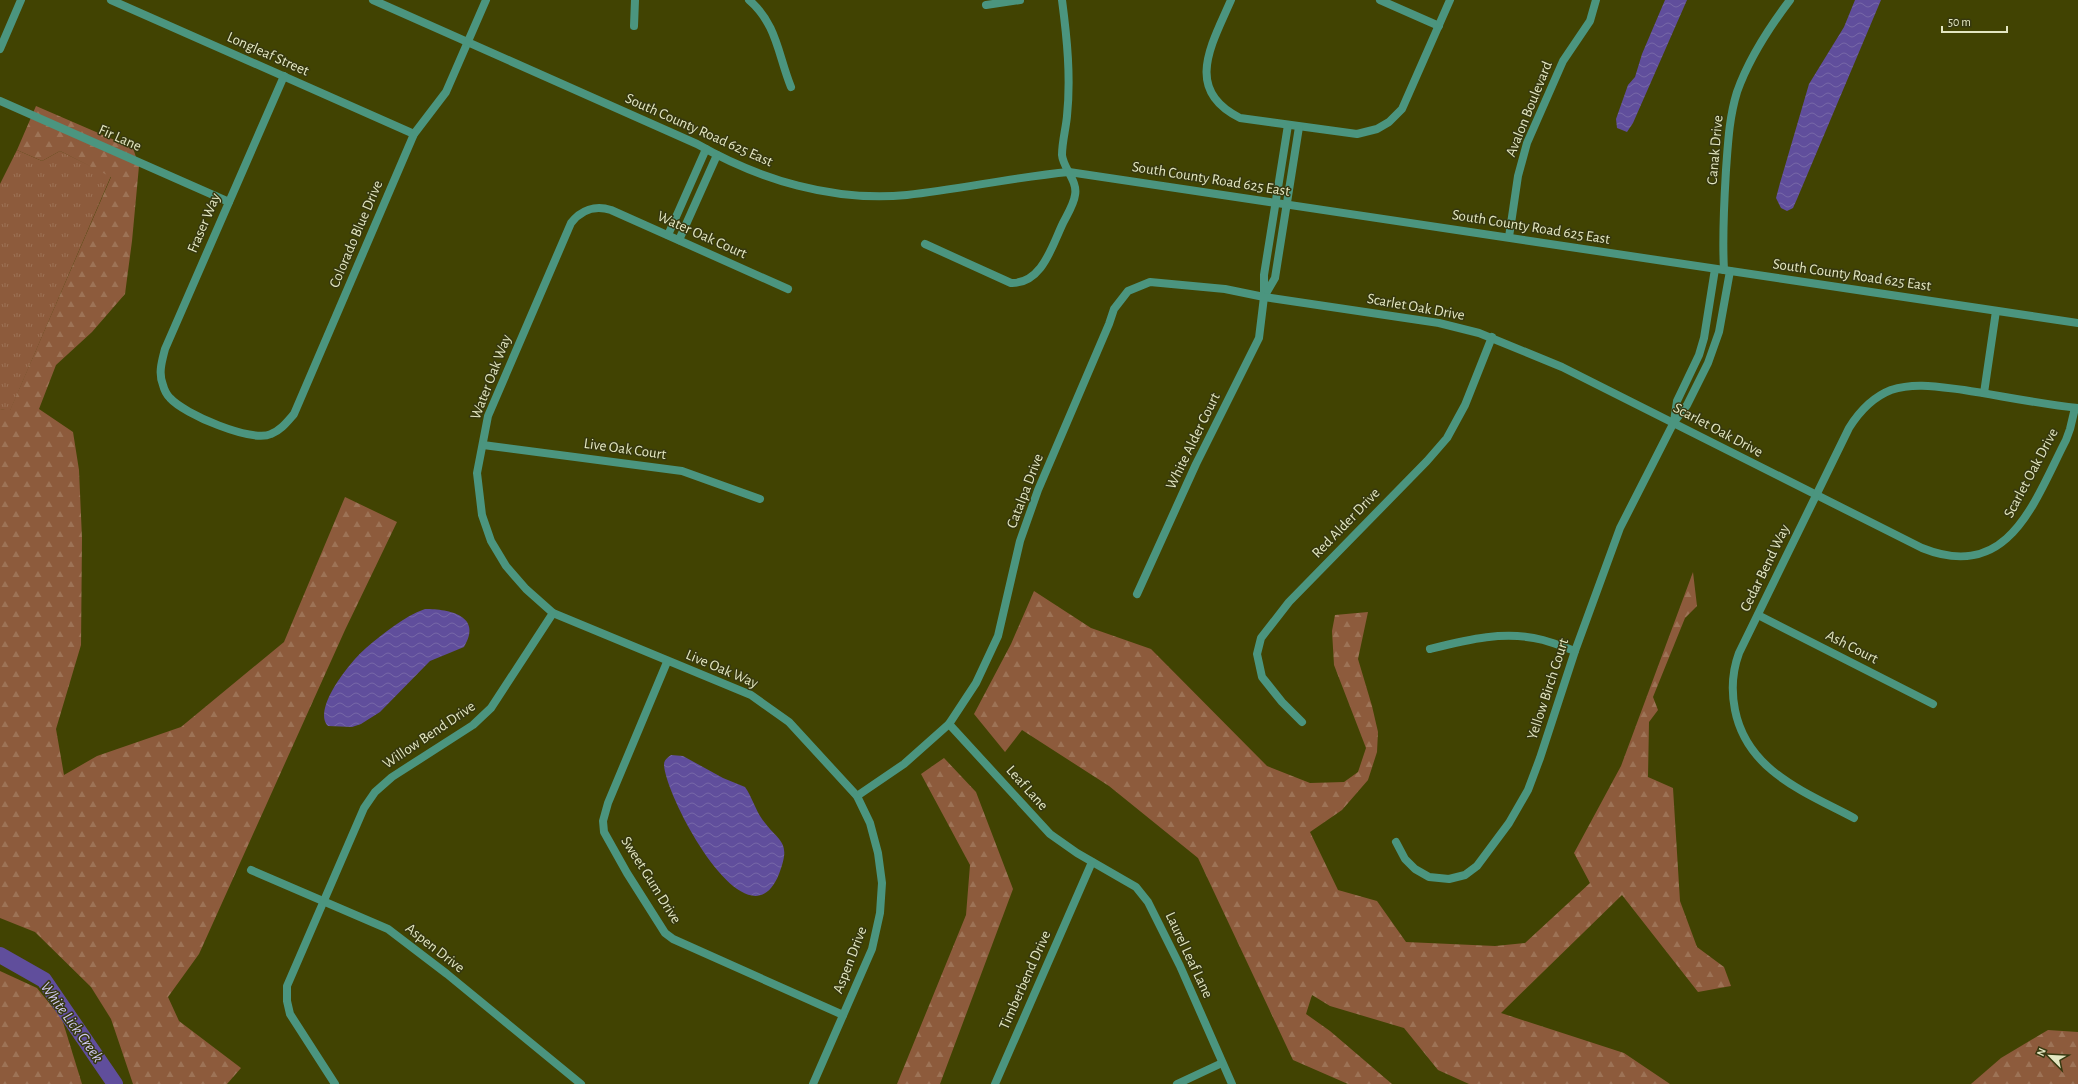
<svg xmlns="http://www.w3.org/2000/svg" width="2078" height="1084" font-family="'Alegreya Sans',sans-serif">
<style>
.grass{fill:url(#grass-tufts)}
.forest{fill:url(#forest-firs)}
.water{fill:url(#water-waves)}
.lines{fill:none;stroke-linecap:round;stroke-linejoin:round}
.river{stroke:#604e9c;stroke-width:16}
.minor{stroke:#4b957f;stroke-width:8}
.tertiary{stroke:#4b957f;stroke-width:8}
.labels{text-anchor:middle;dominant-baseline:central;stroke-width:3;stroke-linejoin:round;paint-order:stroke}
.street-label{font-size:15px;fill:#e3e6c1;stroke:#36380f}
.water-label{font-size:16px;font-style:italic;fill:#d0c9f5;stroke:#36380f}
</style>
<defs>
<pattern id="grass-tufts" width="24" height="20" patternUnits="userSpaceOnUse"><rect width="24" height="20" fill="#8d5b3c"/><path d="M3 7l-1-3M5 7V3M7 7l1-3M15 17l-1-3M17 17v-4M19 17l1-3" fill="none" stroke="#9d7356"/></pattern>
<pattern id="forest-firs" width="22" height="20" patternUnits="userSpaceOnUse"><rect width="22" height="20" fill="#8d5b3c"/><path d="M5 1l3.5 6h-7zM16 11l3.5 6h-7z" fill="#9d7356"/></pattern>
<pattern id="water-waves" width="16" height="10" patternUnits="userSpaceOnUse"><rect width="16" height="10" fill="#604e9c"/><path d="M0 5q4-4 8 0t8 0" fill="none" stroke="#7768a8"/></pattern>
</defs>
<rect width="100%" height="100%" fill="#414302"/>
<path class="grass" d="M17,150L42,161L60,151L111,176L10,411L0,409V184Z"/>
<g class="forest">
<path d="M36,106L133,148L139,166L132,241L125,294L92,332L56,365L39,409L73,432L79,470L82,538L81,645L56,729L64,775L97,756L181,727L284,642L345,497L397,522L345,630L199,954L168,997L179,1021L241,1068L227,1084H133L111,1019L91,987L35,932L0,918V409L10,410L111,177L60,151L42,161L17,150Z"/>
<path d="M1693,572L1697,606L1685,618L1653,697L1658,710L1649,722L1648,777L1673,788L1680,901L1697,947L1724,967L1731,986L1698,992L1622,895L1501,1013L1624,1053L1670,1084H1469L1438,1070L1404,1028L1330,1006L1312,995L1306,1014L1330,1031L1392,1084H1348L1293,1060L1198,858L1109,786L1022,730L1005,752L974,714L1011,644L1034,591L1091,628L1151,649L1267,766L1310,783L1344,782L1358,772L1366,748L1334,665L1332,631L1335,615L1368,612L1358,659L1372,706L1378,732L1377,752L1368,780L1342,810L1310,832L1338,890L1377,901L1406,942L1495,946L1525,943L1590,883L1574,853L1621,766Z"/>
<path d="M944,758L976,792L1013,889L940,1084H897L966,915L970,865L921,774Z"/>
<path d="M0,971L37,988L62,1019L82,1084H0Z"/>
<path d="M2048,1030L2078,1032V1084H1971L2001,1058Z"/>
</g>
<g class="water">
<path d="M1665,0H1687L1633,123L1627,132L1617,128L1616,119L1628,85L1635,77L1642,54Z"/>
<path d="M1855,0H1881L1797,199L1793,208L1787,211L1781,208L1776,198L1780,183L1809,84L1844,27Z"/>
<path d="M425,609C450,609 483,616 464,647L430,661L380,712L361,724L352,727L328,726C312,708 352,660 366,648C384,633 403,617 425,609Z"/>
<path d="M671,755L683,756L723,778L745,787C752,797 755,809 762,819C779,843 792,840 779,874C748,952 666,799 664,765C664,760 667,758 671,755Z"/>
</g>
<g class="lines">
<path class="river" d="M0,955L44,980L115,1084"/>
<g class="minor">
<path d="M111,0L414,134"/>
<path d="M749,0C777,24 778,55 791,87"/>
<path d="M1231,0C1212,44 1183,90 1240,118L1357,134L1377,129L1389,122L1402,109L1450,0"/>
<path d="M1380,0L1439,26"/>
<path d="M986,5L1020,0"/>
<path d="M634,26L635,0"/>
<path d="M0,49L21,0"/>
<path d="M284,76L165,349C162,361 158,373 163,385C164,389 167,395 170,398C184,414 252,443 271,434C281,430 287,422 294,414L414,134L446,92L486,0"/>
<path d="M0,101L229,202"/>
<path d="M668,235L706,149"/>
<path d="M1509,237L1518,176L1527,143L1563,61L1590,21L1596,0"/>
<path d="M679,240L717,155"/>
<path d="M925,244L1011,283C1042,284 1052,246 1063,223C1067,215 1074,204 1075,195C1078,181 1063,168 1062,155C1062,142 1066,128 1067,116C1071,77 1067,38 1062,0"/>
<path d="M1724,270C1722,236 1724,204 1726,170C1728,143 1729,118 1737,92C1749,58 1768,29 1790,0"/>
<path d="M788,289L611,210C595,205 581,210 571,223L488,416L477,473L482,515L491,541L506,566L526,589L553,613L751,695L789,722L857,796L870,823L878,853L882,883L880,913L872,949L813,1084"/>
<path d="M1264,297L1275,278L1299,127"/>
<path d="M1984,393L1996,311"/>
<path d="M1674,421L1677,401L1699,355L1704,338L1715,269"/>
<path d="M483,445L682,471L760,499"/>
<path d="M1137,594L1196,464L1259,338L1264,297V275L1288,125"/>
<path d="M1758,615L1933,704"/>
<path d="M1430,649C1466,640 1505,630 1543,640C1554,643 1564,647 1575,651"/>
<path d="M667,662L608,803L603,821L604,832L627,873L665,933L673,939L843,1015"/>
<path d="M1302,722L1282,702L1262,677L1257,654L1261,638L1289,602L1427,461L1447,438L1465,405L1492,337"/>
<path d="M949,724L1050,834L1077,853L1136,887L1148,902L1180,966L1232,1084"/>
<path d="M857,796L904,764L949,724L976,683L998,636L1020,541L1038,490L1109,324L1114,309L1128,291L1150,282L1225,289L1264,297L1439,323L1479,333L1562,367L1922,548C2009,583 2034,502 2066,440L2070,429L2075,408"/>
<path d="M1854,818C1805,792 1747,771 1735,710C1731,690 1732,672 1739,653L1849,428C1859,412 1873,397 1891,390C1915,382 1939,387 1964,390C2002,396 2040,404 2078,408"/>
<path d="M1396,842L1405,859L1415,869L1429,877L1449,879L1465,875L1477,866L1509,823L1528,790L1540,758L1575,651L1620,528L1674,422L1687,405L1708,363L1719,332L1730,271"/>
<path d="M251,870L388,929L447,974L581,1084"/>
<path d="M335,1084L290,1014L287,1001V986L364,808L375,792L392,777L473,725L491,708L553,613"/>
<path d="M995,1084L1092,862"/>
<path d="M1177,1084L1222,1063"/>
</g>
<path class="tertiary" d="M373,0L697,144C760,180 833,202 907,195C961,189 1015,177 1069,172L2078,323"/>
</g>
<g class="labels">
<g class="street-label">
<text transform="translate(268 54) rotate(24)">Longleaf Street</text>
<text transform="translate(1529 109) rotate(-68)">Avalon Boulevard</text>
<text transform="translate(699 130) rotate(24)">South County Road 625 East</text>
<text transform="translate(120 138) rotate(24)">Fir Lane</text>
<text transform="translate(1715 150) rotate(-85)">Canak Drive</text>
<text transform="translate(1211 179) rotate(9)">South County Road 625 East</text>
<text transform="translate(204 223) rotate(-67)">Fraser Way</text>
<text transform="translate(1531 227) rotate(9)">South County Road 625 East</text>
<text transform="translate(356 234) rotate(-67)">Colorado Blue Drive</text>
<text transform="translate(702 235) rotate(24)">Water Oak Court</text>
<text transform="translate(1852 275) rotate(8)">South County Road 625 East</text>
<text transform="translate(1416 307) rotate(10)">Scarlet Oak Drive</text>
<text transform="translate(491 377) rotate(-69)">Water Oak Way</text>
<text transform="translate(1718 430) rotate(28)">Scarlet Oak Drive</text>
<text transform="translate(1193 441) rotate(-64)">White Alder Court</text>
<text transform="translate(625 449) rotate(8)">Live Oak Court</text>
<text transform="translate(2031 473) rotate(-62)">Scarlet Oak Drive</text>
<text transform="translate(1025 491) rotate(-69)">Catalpa Drive</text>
<text transform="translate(1346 523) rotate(-46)">Red Alder Drive</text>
<text transform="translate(1765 568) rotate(-64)">Cedar Bend Way</text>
<text transform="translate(1852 647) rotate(27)">Ash Court</text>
<text transform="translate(722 669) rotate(23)">Live Oak Way</text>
<text transform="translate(1548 689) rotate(-72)">Yellow Birch Court</text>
<text transform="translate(429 735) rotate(-34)">Willow Bend Drive</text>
<text transform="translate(1027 788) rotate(48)">Leaf Lane</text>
<text transform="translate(651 880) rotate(58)">Sweet Gum Drive</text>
<text transform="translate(435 948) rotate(38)">Aspen Drive</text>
<text transform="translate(1189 955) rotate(65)">Laurel Leaf Lane</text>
<text transform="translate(850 960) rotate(-69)">Aspen Drive</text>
<text transform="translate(1025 980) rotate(-66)">Timberbend Drive</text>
</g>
<g class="water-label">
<text transform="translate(72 1022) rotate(54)">White Lick Creek</text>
</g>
</g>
<g transform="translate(2050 1056) rotate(294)" stroke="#36380f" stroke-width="3" paint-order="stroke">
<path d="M0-3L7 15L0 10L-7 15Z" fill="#e3e6c1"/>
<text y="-6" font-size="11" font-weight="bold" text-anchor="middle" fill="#e3e6c1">N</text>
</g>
<path d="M1942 26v6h65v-6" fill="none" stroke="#e3e6c1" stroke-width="2"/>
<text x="1948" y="26" font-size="12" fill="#e3e6c1" stroke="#36380f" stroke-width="3" paint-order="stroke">50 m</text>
</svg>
